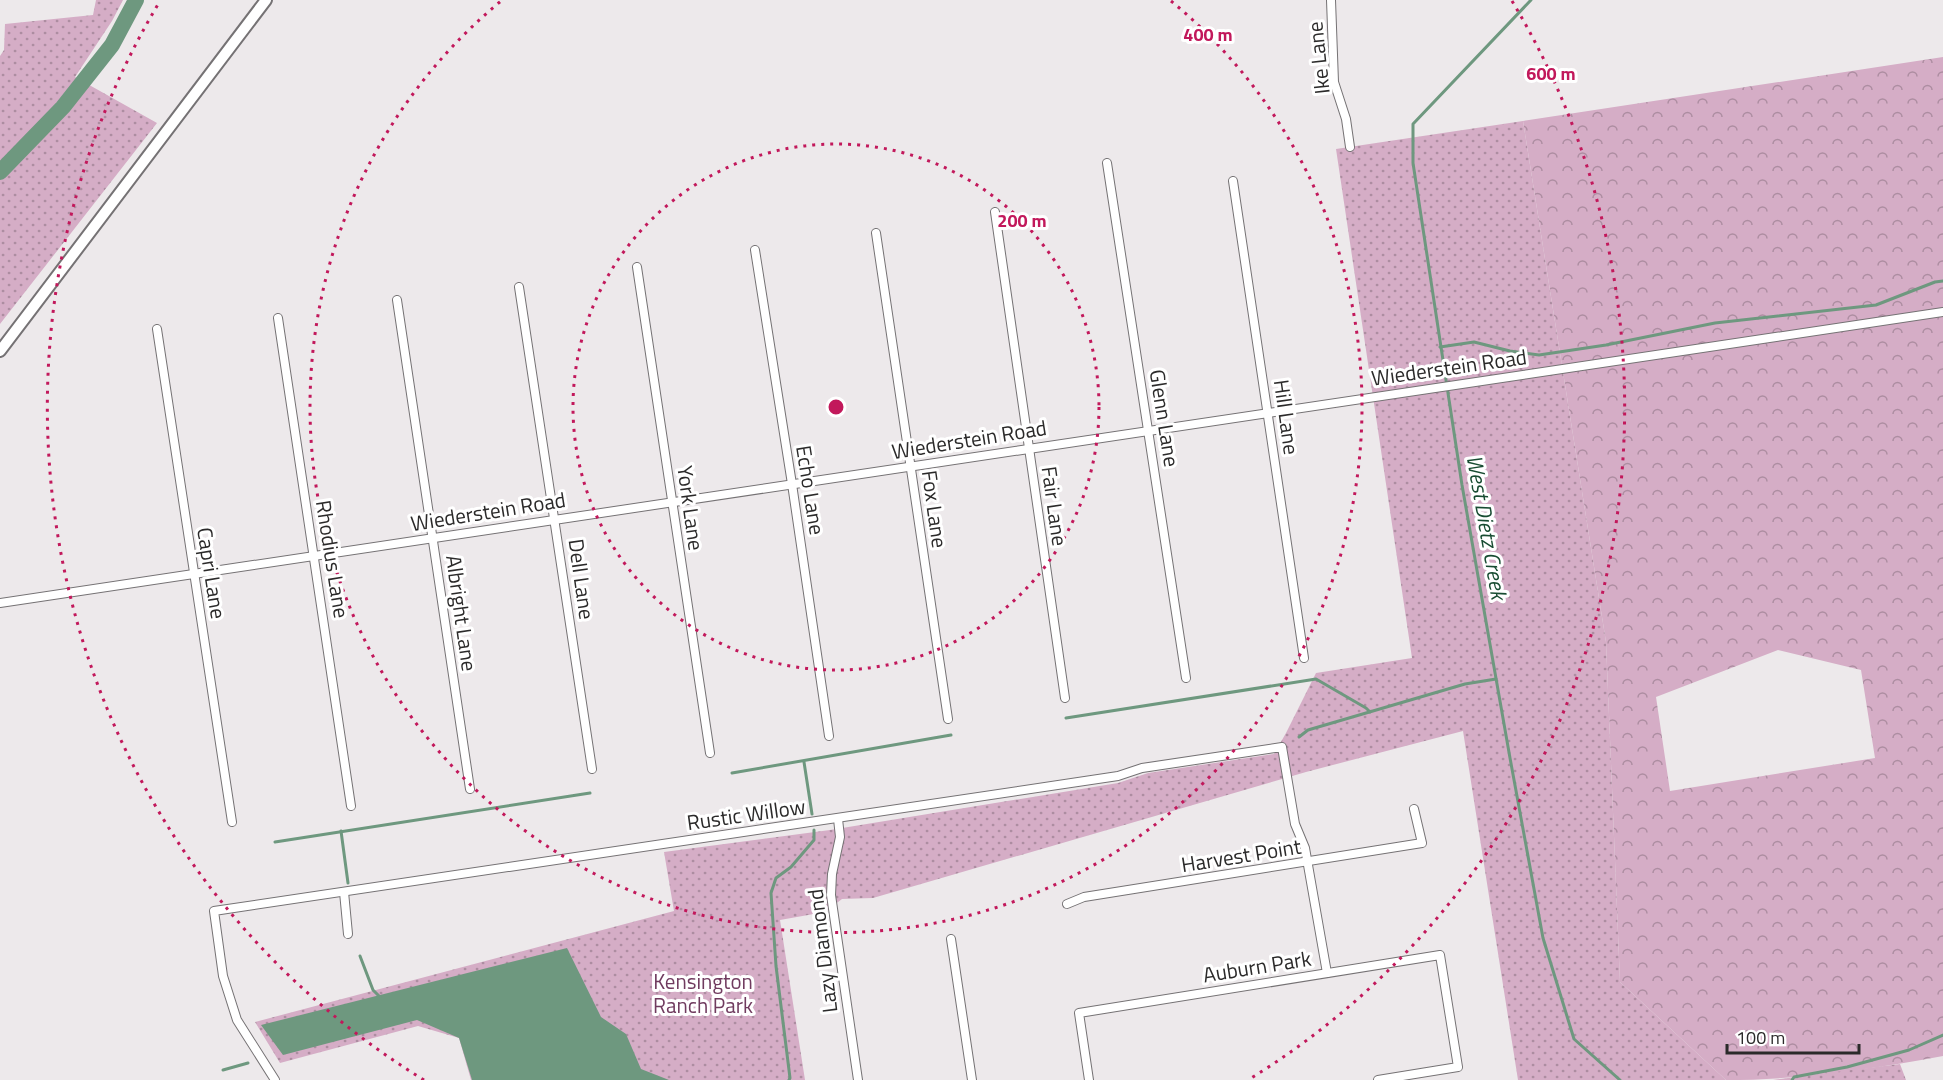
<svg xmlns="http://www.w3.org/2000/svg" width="1943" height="1080" font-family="'Titillium Web',sans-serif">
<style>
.forest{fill:url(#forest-crowns);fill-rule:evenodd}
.park{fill:url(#park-dots)}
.water{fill:#6e987f}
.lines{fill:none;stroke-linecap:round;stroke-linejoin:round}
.stream{stroke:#6e987f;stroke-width:3}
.river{stroke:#6e987f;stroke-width:16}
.minor-casing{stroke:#757274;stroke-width:10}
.secondary-casing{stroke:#757274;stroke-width:14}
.minor{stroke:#fff;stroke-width:8}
.secondary{stroke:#fff;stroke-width:10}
.ring{fill:none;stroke:#c2185b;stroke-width:3;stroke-dasharray:3 6}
.labels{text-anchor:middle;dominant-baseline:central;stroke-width:6;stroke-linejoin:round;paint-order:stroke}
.street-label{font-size:21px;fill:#2b2a2a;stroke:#fff}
.park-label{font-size:21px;fill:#703b5f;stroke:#fff}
.water-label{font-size:22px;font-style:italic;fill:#184c32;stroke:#fff}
.centre{fill:#c2185b;stroke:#fff;stroke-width:3}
.ring-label{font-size:18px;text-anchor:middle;font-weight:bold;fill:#c2185b;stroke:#fff;stroke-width:6;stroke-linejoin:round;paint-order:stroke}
</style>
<defs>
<pattern id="forest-crowns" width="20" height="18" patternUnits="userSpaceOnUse" patternTransform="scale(1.5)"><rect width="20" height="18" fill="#d5adc6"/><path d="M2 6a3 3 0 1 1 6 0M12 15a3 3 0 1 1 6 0" fill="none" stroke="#ad8da1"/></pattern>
<pattern id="park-dots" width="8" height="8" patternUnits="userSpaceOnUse" patternTransform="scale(1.5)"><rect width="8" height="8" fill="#d5adc6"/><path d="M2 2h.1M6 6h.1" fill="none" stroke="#ad8da1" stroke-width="1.8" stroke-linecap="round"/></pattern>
</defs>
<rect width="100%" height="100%" fill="#ede9eb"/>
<path class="forest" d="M1943,57V1056C1872,1069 1799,1080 1726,1080L1620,982L1606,642L1523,121ZM1778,650L1861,670L1875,758L1670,791L1656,697Z"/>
<g class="park">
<path d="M96,0H123L112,21L75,77L157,123L0,324V56L4,50L5,24L93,15Z"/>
<path d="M1523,121L1606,642L1620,982L1726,1080H1518L1463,731L1306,772L873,898L842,899L825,912L780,920L805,1080H471L459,1038L418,1026L280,1063L255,1022L674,911L664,852L830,830L1118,783L1148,773L1274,754L1286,733L1316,673L1412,658L1336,149Z"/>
<path d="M1900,1064L1906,1080H1773Z"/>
</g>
<path class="water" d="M567,948L601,1017L626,1034L641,1069L669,1080H472L459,1038L417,1020L283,1055L261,1025Z"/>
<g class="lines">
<g class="stream">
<path d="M1531,0L1413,124V163L1462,485L1510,758L1543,938L1574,1039L1620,1080"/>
<path d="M1440,347L1474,342L1510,351L1539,355L1606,345L1715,323L1876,305L1935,282L1943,281"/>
<path d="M1066,718L1316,679L1366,708L1370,712"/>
<path d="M1299,737L1308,730L1465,684L1496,679"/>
<path d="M804,762L812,814"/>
<path d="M732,773L951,735"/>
<path d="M341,831L348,883"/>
<path d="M275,842L590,793"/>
<path d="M360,956L373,990L380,997"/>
<path d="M223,1070L248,1063"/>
<path d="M789,1080L790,1078L776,966L771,893L776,878L791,867L814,840V830"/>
<path d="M1792,1080L1794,1077L1847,1067L1909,1050L1943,1035"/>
</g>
<path class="river" d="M0,172L63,107L112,45L136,0"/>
<g class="minor-casing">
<g id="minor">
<path d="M1331,0L1334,82L1346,119L1350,147"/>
<path d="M1107,163L1186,678"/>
<path d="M1233,181L1304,658"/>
<path d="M995,212L1065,698"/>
<path d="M876,233L948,719"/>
<path d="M755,250L792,484L829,736"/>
<path d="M637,267L710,753"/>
<path d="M519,287L592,769"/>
<path d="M397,300L470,789"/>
<path d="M278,318L351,806"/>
<path d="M157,329L232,822"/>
<path d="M0,603L1943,312"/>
<path d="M838,819L840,837L832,874L831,895L858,1080"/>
<path d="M344,892L348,934"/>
<path d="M1067,904L1084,897L1422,843L1414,809"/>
<path d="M951,939L972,1080"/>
<path d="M275,1080L237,1020L223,976L214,911L1118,776L1142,768L1282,747L1295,824L1305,848L1327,973"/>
<path d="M1089,1080L1079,1013L1440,955L1458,1067L1378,1080"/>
</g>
</g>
<g class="secondary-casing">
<path id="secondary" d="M0,351L266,0"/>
</g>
<use href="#minor" class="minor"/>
<use href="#secondary" class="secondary"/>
</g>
<g class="ring">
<circle cx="836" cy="407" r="263"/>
<path d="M1171 1A526 526 0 1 1 501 1"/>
<path d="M424 1080A789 789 0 0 1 160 1M1512 1A789 789 0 0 1 1248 1080"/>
</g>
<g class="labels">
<g class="street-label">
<text transform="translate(1318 58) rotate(-96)">Ike Lane</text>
<text transform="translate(1449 367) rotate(-8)">Wiederstein Road</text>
<text transform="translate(1287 417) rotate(82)">Hill Lane</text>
<text transform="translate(1165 418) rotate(81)">Glenn Lane</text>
<text transform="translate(969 439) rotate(-9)">Wiederstein Road</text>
<text transform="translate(811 490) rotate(81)">Echo Lane</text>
<text transform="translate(1055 506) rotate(82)">Fair Lane</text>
<text transform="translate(691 508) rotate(82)">York Lane</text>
<text transform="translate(935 509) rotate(82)">Fox Lane</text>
<text transform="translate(488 511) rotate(-9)">Wiederstein Road</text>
<text transform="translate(333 559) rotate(81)">Rhodius Lane</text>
<text transform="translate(212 573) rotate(81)">Capri Lane</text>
<text transform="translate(582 579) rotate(82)">Dell Lane</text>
<text transform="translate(462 613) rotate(82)">Albright Lane</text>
<text transform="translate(746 814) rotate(-8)">Rustic Willow</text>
<text transform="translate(1241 855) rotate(-9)">Harvest Point</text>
<text transform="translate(822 951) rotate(-97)">Lazy Diamond</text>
<text transform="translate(1257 966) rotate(-9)">Auburn Park</text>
</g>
<g class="park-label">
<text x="703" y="981">Kensington<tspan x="703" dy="24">Ranch Park</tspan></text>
</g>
<g class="water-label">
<text transform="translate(1487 527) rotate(80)">West Dietz Creek</text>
</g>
</g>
<circle cx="836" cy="407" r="9" class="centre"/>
<g class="ring-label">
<text x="1208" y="41">400 m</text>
<text x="1551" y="80">600 m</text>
<text x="1022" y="227">200 m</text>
</g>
<path d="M1727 1044v9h132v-9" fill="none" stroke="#2b2a2a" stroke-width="3"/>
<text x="1736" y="1044" font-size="18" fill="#2b2a2a" stroke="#ffffff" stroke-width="4.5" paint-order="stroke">100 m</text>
</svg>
